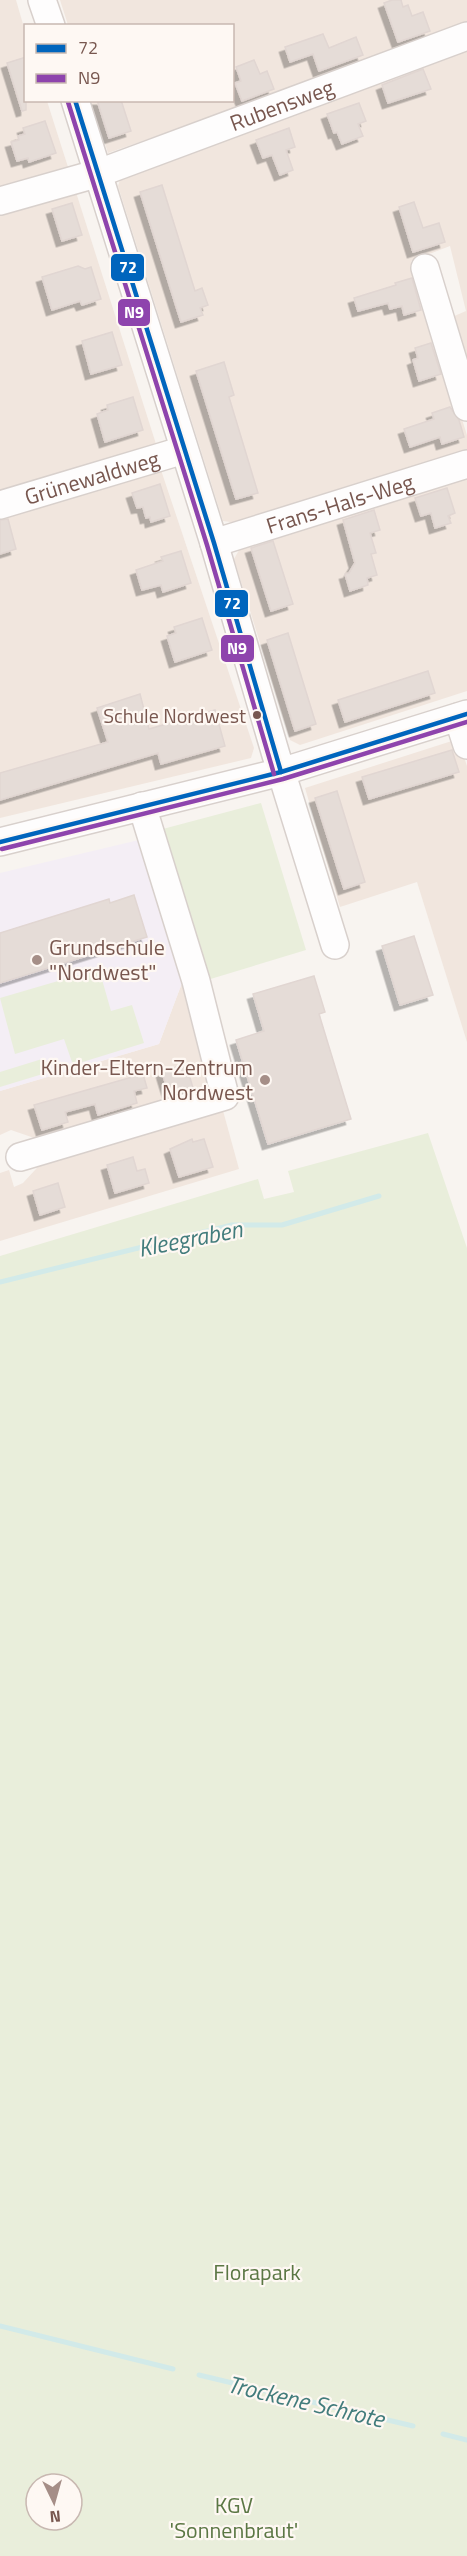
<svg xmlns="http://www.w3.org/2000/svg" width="467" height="2556" font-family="'Titillium Web',sans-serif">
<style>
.residential{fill:#f1e6de}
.education{fill:#f4eef5}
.green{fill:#e9eedb;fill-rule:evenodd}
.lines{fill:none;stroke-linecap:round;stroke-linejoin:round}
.stream{stroke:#d2eae9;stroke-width:5}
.building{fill:#e5dcd7;stroke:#e1d6d2;stroke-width:1.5;filter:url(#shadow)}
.minor-casing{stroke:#d8d0cc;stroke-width:30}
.minor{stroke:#fefdfd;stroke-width:27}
.bus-1-casing{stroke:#fef8f3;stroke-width:9}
.bus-2-casing{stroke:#fef8f3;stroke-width:9}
.bus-1{stroke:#0065bd;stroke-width:4.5}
.bus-2{stroke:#8e44ad;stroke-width:4.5}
.bus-dot{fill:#78574f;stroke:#fef8f3;stroke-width:2}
.poi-dot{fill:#a58e87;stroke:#fef8f3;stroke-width:2}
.labels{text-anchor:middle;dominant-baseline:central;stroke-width:4.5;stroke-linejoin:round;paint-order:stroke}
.bus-label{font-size:20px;fill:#78574f;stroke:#fef8f3;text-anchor:end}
.street-label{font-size:22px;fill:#78574f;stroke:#fef8f3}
.poi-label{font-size:22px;fill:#78574f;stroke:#fef8f3;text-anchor:start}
.park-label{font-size:22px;fill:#5b7744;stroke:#fef8f3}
.water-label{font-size:24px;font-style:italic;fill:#427c7c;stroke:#fef8f3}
.line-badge{stroke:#fef8f3;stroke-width:2}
.badge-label{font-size:16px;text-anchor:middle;font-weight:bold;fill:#fff}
</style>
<defs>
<filter id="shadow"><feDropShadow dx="-5.5" dy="5.5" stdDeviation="0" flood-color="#0004"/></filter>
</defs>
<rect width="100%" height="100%" fill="#f8f4f0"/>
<g class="residential">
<path d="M0,0H16L25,31L26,100L47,101L156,444L159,464L254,748L251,758L0,818Z"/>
<path d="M60,0H467V28L108,153L91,101L232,100V26L68,25Z"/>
<path d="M467,43V366L452,317L466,311L450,246L411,261L467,435V450L464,455L238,523L223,521L118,186L122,174Z"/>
<path d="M467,474V691L300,745L290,740L234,559L243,543Z"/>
<path d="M458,739L467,766V1042L417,882L340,907L305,788Z"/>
<path d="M185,975L216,1087L43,1141L11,1130L0,1135V1091L159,1044Z"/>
<path d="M222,1107L239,1169L0,1241V1173L9,1170L14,1187L23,1183L48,1156Z"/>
</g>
<path class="education" d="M143,839L185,975L159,1044L0,1091V873Z"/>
<g class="green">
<path d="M261,803L306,950L204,981L159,830Z"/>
<path d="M99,969L111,1011L132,1005L144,1043L73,1065L64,1039L15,1054L0,998Z"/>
<path d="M42,1059L46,1073L0,1087V1072Z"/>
<path d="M428,1133L467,1248V2556H0V1256L258,1179L264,1199L294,1192L288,1171ZM36,2484H72V2520H36Z"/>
</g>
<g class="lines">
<g class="stream">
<path d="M0,1282L232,1225H282L379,1196"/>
<path d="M0,2326L173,2369"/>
<path d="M199,2375L413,2426"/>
<path d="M443,2434L467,2440"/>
</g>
</g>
<g class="building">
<path d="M392,0H401L403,7L408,5L412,16L423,12L430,31L398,42L384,3Z"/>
<path d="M323,34L329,48L356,37L363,55L319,71L313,54L290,62L285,47Z"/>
<path d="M26,57V110L22,111L7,63Z"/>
<path d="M254,60L260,74L267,71L274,89L242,101L235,83L241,81L236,67Z"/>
<path d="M423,69L431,89L388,103L382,85Z"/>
<path d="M97,100H121L131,131L109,138Z"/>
<path d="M359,103L366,121L358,124L363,136L342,144L337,132L334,133L327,114Z"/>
<path d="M45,121L56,153L29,162L28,158L17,161L11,142L19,140L18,136L25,134L23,128Z"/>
<path d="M289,128L295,147L286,150L293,170L280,175L272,155L263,158L256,140Z"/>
<path d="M162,185L195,291L202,288L208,305L200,308L203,315L181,322L140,192Z"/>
<path d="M414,202L423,228L439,223L445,242L413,252L399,207Z"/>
<path d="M72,203L82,235L62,241L52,209Z"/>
<path d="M78,266L85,269L91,267L101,299L82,305L80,301L52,310L42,277Z"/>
<path d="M412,278L421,310L404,315L402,306L390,309L388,303L358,311L354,298L396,285L395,283Z"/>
<path d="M112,332L122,365L91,374L82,341Z"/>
<path d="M431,343L441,374L419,381L413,360L418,358L415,348Z"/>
<path d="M224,362L234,395L229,397L258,493L236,499L196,371Z"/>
<path d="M133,397L143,430L105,442L97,414L108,410L107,405Z"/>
<path d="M450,407L459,420L464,437L442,444L440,437L410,447L404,429L434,419L432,413Z"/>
<path d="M160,484L170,516L151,522L150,517L146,518L143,507L137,508L132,493Z"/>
<path d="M447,488L455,513L448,516L451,523L435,528L431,513L421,516L415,498Z"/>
<path d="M374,510L380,530L370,533L376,553L371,554L377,575L367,578L368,585L350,591L345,574L349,573L355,563L343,520Z"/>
<path d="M8,519L16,549L0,554V520Z"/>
<path d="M273,541L293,604L271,611L251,548Z"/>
<path d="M181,551L191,583L163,592L161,585L142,590L136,570L163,561L161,557Z"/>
<path d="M202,618L212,650L175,662L167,636L176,633L174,627Z"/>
<path d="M288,633L316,724L295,731L267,640Z"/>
<path d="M428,671L435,693L345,722L338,700Z"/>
<path d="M140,694L149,729L215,710L225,746L161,764L158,753L0,800V773L108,742L97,708Z"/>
<path d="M452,750L459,772L369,799L362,777Z"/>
<path d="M337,791L365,882L344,889L315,798Z"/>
<path d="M134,895L147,937L0,983V933L109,899L110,903Z"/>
<path d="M414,936L433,995L400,1005L382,946Z"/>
<path d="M314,976L325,1012L319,1014L351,1119L268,1144L236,1040L264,1031L253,994Z"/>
<path d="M186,1064L193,1088L169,1095L162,1072Z"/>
<path d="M143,1074L147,1088L134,1091L137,1103L98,1115L95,1104L65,1112L68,1122L42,1130L34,1105Z"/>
<path d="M192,1139L193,1142L204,1139L213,1167L179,1177L170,1149Z"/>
<path d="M133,1157L137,1171L145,1169L149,1183L115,1193L107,1165Z"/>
<path d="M58,1183L65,1207L40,1215L33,1191Z"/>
</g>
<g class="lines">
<g class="minor-casing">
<g id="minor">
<path d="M42,0L51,26"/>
<path d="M75,100L214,543L276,755L335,945"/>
<path id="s1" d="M0,201L99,173L467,36"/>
<path d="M425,268L467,407"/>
<path id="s2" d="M0,505L184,450"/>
<path id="s3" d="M214,543L467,464"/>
<path d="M458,717L467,745"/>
<path d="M0,842L281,772L467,714"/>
<path d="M20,1157L225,1096L196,981L142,806"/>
</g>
</g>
<use href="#minor" class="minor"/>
<g class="bus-1-casing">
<g id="bus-1">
<path d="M75,100L214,543L281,772"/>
<path d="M0,842L281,772L467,714"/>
</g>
</g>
<g class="bus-2-casing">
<g id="bus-2">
<path d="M68,102L207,545L274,774"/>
<path d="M2,849L283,779L467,722"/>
</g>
</g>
<use href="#bus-1" class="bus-1"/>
<use href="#bus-2" class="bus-2"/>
</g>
<circle class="bus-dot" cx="257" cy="715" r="5"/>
<g class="poi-dot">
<circle cx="37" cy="960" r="6"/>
<circle cx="265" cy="1080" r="6"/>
</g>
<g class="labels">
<g class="bus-label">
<text x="246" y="715">Schule Nordwest</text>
</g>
<g class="street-label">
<text stroke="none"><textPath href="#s1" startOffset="298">Rubensweg</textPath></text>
<text stroke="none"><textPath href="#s2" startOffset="96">Grünewaldweg</textPath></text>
<text stroke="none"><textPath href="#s3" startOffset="132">Frans-Hals-Weg</textPath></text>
</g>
<g class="poi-label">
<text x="49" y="947">Grundschule<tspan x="49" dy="25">"Nordwest"</tspan></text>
<text x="253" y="1067" text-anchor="end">Kinder-Eltern-Zentrum<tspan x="253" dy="25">Nordwest</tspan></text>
</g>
<g class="park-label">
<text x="257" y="2272">Florapark</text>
<text x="234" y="2505">KGV<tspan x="234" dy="25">'Sonnenbraut'</tspan></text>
</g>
<g class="water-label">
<text transform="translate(190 1238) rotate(-11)">Kleegraben</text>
<text transform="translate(306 2401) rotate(13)">Trockene Schrote</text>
</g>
</g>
<g class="line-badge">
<rect x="110" y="253" width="35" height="29" rx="6" fill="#0065bd"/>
<rect x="117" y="298" width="34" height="29" rx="6" fill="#8e44ad"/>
<rect x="214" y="589" width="35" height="29" rx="6" fill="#0065bd"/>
<rect x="220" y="634" width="35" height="29" rx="6" fill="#8e44ad"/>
</g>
<g class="badge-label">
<text x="128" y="273">72</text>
<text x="134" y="318">N9</text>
<text x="232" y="609">72</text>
<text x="237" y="654">N9</text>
</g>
<rect x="24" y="24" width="210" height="78" fill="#fef8f3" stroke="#c8b8b1" stroke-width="1.5"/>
<rect x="36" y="44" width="30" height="9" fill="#0065bd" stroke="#c8b8b1" stroke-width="1.5"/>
<text x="78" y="54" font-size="18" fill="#78574f">72</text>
<rect x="36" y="74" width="30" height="9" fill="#8e44ad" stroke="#c8b8b1" stroke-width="1.5"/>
<text x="78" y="84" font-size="18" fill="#78574f">N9</text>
<g transform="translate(54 2502) rotate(175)"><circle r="28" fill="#fef8f3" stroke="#c8b8b1" stroke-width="1.5"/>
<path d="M0-4.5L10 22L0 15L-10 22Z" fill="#a58e87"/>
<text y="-9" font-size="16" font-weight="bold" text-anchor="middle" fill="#78574f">N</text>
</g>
</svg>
